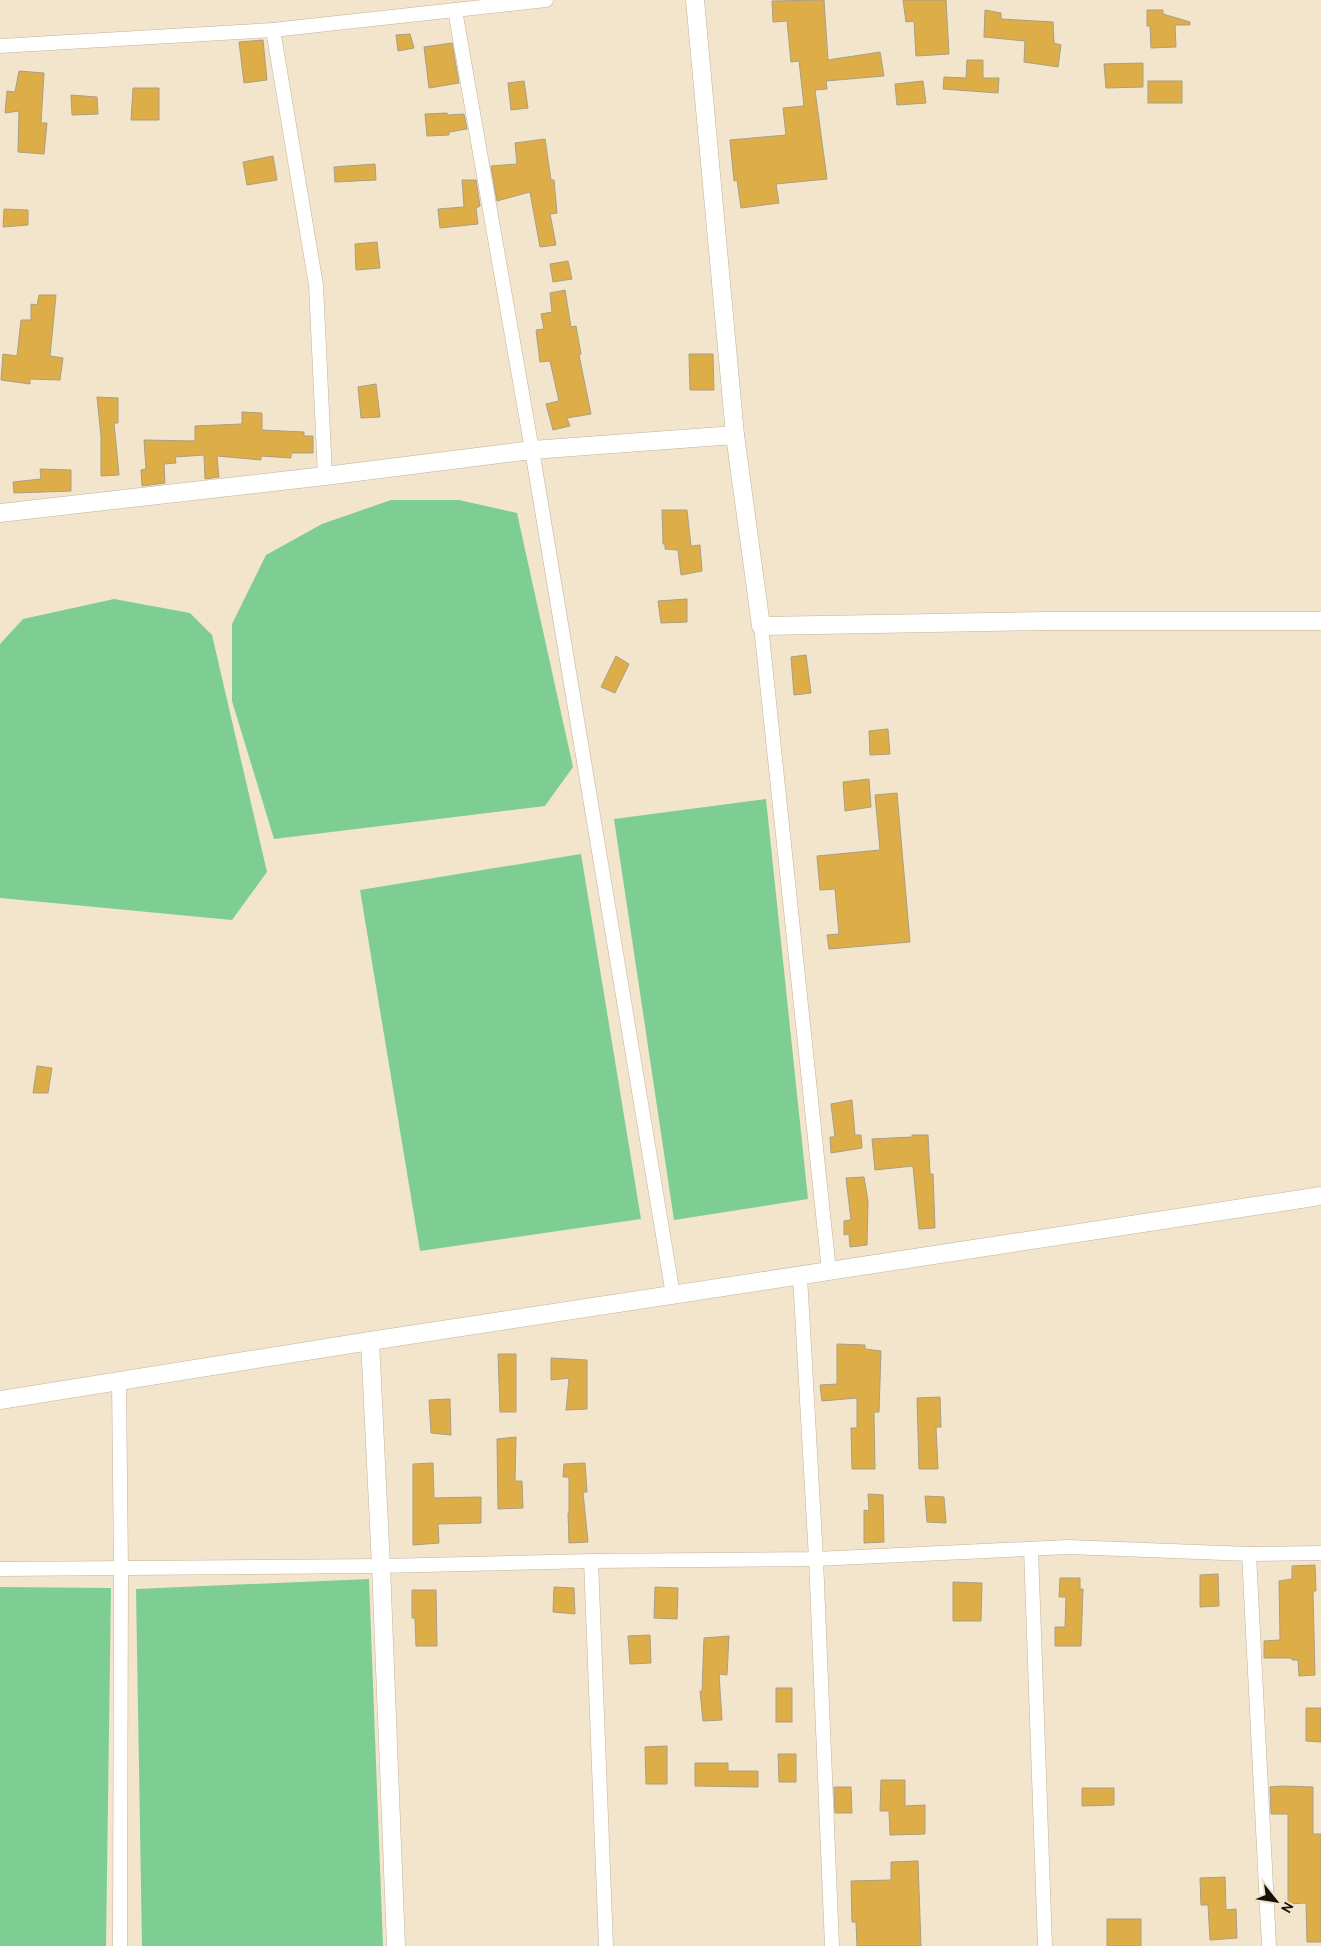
<svg xmlns="http://www.w3.org/2000/svg" width="1321" height="1946" font-family="Cabin,sans-serif">
<style>
.green{fill:#7ece93}
.building{fill:#ddae48;stroke:#ab9e85}
.lines{fill:none;stroke-linecap:round;stroke-linejoin:round}
.minor-casing{stroke:#c0b399;stroke-width:15}
.tertiary-casing{stroke:#c0b399;stroke-width:19}
.minor{stroke:#fff;stroke-width:14}
.tertiary{stroke:#fff;stroke-width:18}
</style>
<rect width="100%" height="100%" fill="#f3e5cb"/>
<g class="green">
<path d="M391,500H459L517,513L573,767L545,806L274,839L232,701V624L266,555L322,524Z"/>
<path d="M114,599L190,613L212,635L267,872L232,920L0,898V644L23,619Z"/>
<path d="M766,799L808,1199L674,1220L614,819Z"/>
<path d="M581,854L641,1219L420,1251L360,890Z"/>
<path d="M369,1579L383,1946H142L136,1589Z"/>
<path d="M0,1587L111,1588L106,1946H0Z"/>
</g>
<g class="building">
<path d="M824,0L828,60L880,52L884,76L826,81L827,89L815,90L827,179L776,184L779,203L741,208L737,180L734,181L730,140L786,135L783,108L804,106L799,61L791,62L787,21L773,22L772,1Z"/>
<path d="M903,0H946L949,54L916,56L914,21L906,22Z"/>
<path d="M985,10L1001,13V19L1053,22L1054,43L1061,45L1058,67L1024,62L1025,41L984,37Z"/>
<path d="M1147,10H1163V14L1190,22V25H1175L1176,47L1151,48L1150,26H1147Z"/>
<path d="M410,34L414,48L398,51L396,35Z"/>
<path d="M263,40L267,80L244,83L239,42Z"/>
<path d="M452,43L459,83L429,88L424,47Z"/>
<path d="M967,60H983V78H999L998,93L943,89L944,77L966,78Z"/>
<path d="M1143,63V87L1106,88L1104,64Z"/>
<path d="M19,71L44,73L41,123H47L44,154L18,152L19,111L5,113L7,91L15,92Z"/>
<path d="M524,81L528,108L511,110L508,83Z"/>
<path d="M923,81L926,103L897,105L895,84Z"/>
<rect x="1148" y="81" width="34" height="22"/>
<path d="M133,88H159V120H131Z"/>
<path d="M71,95L97,97L98,114L72,115Z"/>
<path d="M447,113L448,115L464,114L467,129L449,132V135L427,136L425,114Z"/>
<path d="M545,139L551,180H554L557,213L550,214L556,245L540,247L530,192L497,201L491,166L517,164L515,143Z"/>
<path d="M273,156L277,180L247,185L243,162Z"/>
<path d="M375,164L376,180L335,182L334,167Z"/>
<path d="M462,180H476L480,206L476,208L478,224L440,228L438,209L464,207Z"/>
<path d="M4,209L28,210V225L3,227Z"/>
<path d="M377,242L380,268L356,270L355,244Z"/>
<path d="M568,261L572,279L553,282L550,264Z"/>
<path d="M565,290L571,327L576,326L581,354L579,355L591,414L567,418L570,426L553,430L546,404L559,401L550,361L540,362L536,330L544,329L541,314L552,312L550,293Z"/>
<path d="M39,295H56L50,356L63,358L60,380L30,379V384L1,380L3,354L17,356L21,320H31V304L37,305Z"/>
<path d="M689,354H713L714,390H690Z"/>
<path d="M376,384L380,417L361,418L358,387Z"/>
<path d="M97,397L118,398V423H114L119,475L101,476V436Z"/>
<path d="M242,412L262,413V430L304,432V436H313V453H291V458L261,456V460L217,456L219,477L205,479L204,455L175,457L176,463L164,464L165,483L142,486L141,470L146,469L144,440L195,441V426L242,424Z"/>
<path d="M40,469L71,470V491L14,493L13,482L41,479Z"/>
<path d="M662,510H687L691,546L700,545L702,571L681,575L678,550L665,549V544H663Z"/>
<path d="M687,599V622L661,623L658,601Z"/>
<path d="M806,655L811,693L794,695L791,657Z"/>
<path d="M616,656L629,664L615,693L601,687Z"/>
<path d="M888,729L890,754L870,755L869,731Z"/>
<path d="M869,779L871,807L845,811L843,782Z"/>
<path d="M897,793L910,942L829,949L827,935L839,934L835,889L820,890L817,856L880,850L875,795Z"/>
<path d="M37,1066L52,1068L48,1093H33Z"/>
<path d="M852,1100L855,1135H861L862,1148L831,1153L830,1137H835L831,1104Z"/>
<path d="M912,1135H928L930,1174H933L935,1228L919,1229L913,1166L875,1170L872,1139L912,1137Z"/>
<path d="M864,1177L868,1201L867,1245L850,1247L849,1234L844,1235V1221L851,1220L846,1178Z"/>
<path d="M837,1344L865,1345V1349L881,1351L879,1412H874L875,1469H852L851,1428H857V1398L822,1401L820,1385L837,1384Z"/>
<path d="M498,1354H516V1412H500Z"/>
<path d="M551,1358L587,1360V1409L566,1410L569,1378L551,1380Z"/>
<path d="M940,1397L941,1427H936L938,1469H919L917,1398Z"/>
<path d="M450,1399L451,1435L431,1433L429,1400Z"/>
<path d="M516,1437L515,1481H522L523,1508L498,1509L497,1439Z"/>
<path d="M433,1463L434,1498L481,1497V1523L438,1524L439,1543L413,1545V1464Z"/>
<path d="M585,1463L587,1492H583L588,1542L569,1543L568,1513H569V1477H563L564,1464Z"/>
<path d="M868,1494L883,1495L884,1542L864,1543V1510L869,1511Z"/>
<path d="M925,1496L944,1497L946,1523L927,1522Z"/>
<path d="M1315,1565L1316,1591H1313L1315,1675L1299,1676L1298,1660H1292V1658H1264V1641L1280,1640L1279,1581L1292,1579V1566Z"/>
<path d="M1218,1574L1219,1606L1200,1607V1575Z"/>
<path d="M1060,1578H1080V1589H1083L1081,1646H1055V1627H1065L1066,1597H1059Z"/>
<path d="M953,1582L982,1583L981,1621H953Z"/>
<path d="M554,1587L574,1588L575,1614L553,1612Z"/>
<path d="M655,1587L678,1588L677,1619L654,1618Z"/>
<path d="M412,1590H436L437,1646H416L415,1618H412Z"/>
<path d="M650,1635L651,1663L630,1664L628,1636Z"/>
<path d="M729,1636L727,1675L719,1674L722,1720L703,1721L700,1691H702L704,1638Z"/>
<rect x="776" y="1688" width="16" height="34"/>
<path d="M1306,1708H1321V1742L1306,1741Z"/>
<path d="M667,1746V1784H646L645,1747Z"/>
<path d="M778,1754H796V1782H779Z"/>
<path d="M695,1763H728V1771H758V1787L695,1786Z"/>
<path d="M881,1780H905V1806L925,1805V1834L890,1835L889,1811H880Z"/>
<path d="M1283,1786L1313,1787V1834H1321V1942H1307L1306,1903L1288,1904V1814H1271L1270,1787Z"/>
<path d="M834,1787H851L852,1813H835Z"/>
<path d="M1082,1788H1114V1805L1082,1806Z"/>
<path d="M918,1861L921,1946H857L856,1922H852L851,1881L891,1880V1862Z"/>
<path d="M1225,1877L1226,1910L1236,1909L1237,1938L1210,1940L1208,1905H1201L1200,1878Z"/>
<rect x="1107" y="1919" width="34" height="27"/>
</g>
<g class="lines">
<g class="minor-casing">
<g id="minor">
<path d="M455,10L532,450L673,1295"/>
<path d="M273,30L316,285L325,476"/>
<path d="M0,46L273,30L546,0"/>
<path d="M761,626L829,1271"/>
<path d="M800,1276L816,1559L832,1946"/>
<path d="M119,1381L121,1569L120,1946"/>
<path d="M1031,1549L1045,1946"/>
<path d="M1249,1554L1269,1946"/>
<path d="M591,1561L606,1946"/>
<path d="M0,1569L381,1566L591,1561L816,1559L1068,1547L1249,1554L1321,1553"/>
</g>
</g>
<g class="tertiary-casing">
<g id="tertiary">
<path d="M695,0L735,435L761,626L1043,621H1321"/>
<path d="M0,513L325,476L532,450L735,435"/>
<path d="M370,1341L381,1566L396,1946"/>
<path d="M0,1400L370,1341L1321,1196"/>
</g>
</g>
<use href="#minor" class="minor"/>
<use href="#tertiary" class="tertiary"/>
</g>
<g transform="translate(1276 1901) rotate(120)" stroke="#f3e5cb" stroke-width="4" paint-order="stroke">
<path d="M0-4L9 19L0 12L-9 19Z" fill="#171209"/>
<text y="-8" font-size="14" font-weight="bold" text-anchor="middle" fill="#171209">N</text>
</g>
</svg>
